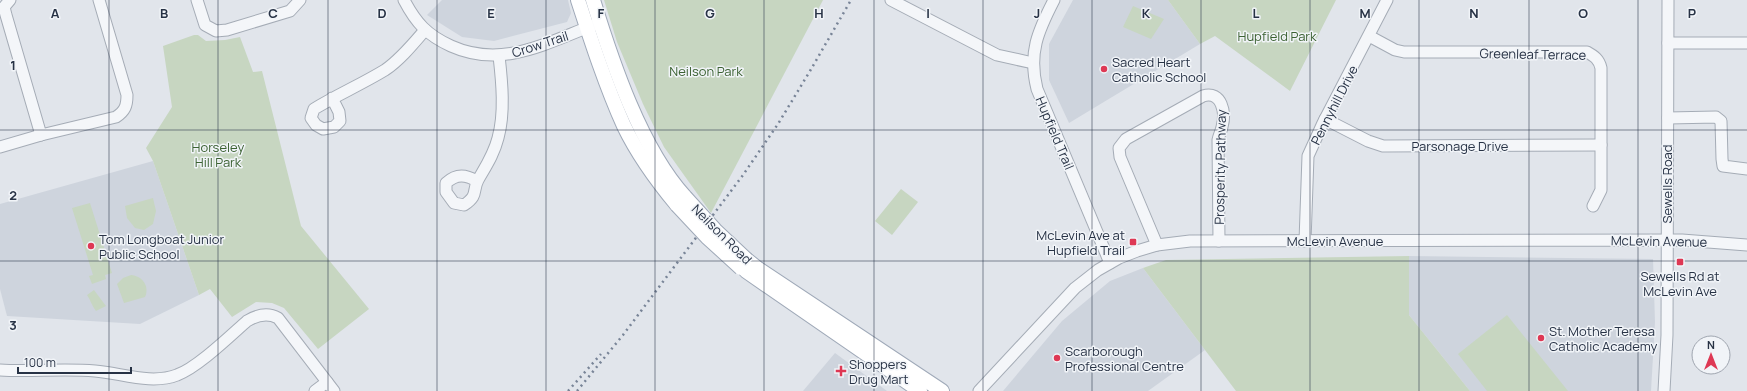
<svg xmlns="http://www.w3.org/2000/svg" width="1747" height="391" font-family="Manrope,sans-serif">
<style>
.built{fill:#ced4dd}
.green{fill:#c7d6c1}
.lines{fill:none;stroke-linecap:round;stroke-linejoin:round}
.minor-casing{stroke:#a5acb6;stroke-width:13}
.major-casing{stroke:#9fa9b8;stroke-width:16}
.minor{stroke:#f4f6f9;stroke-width:11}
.major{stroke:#fff;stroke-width:14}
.rail{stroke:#788497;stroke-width:2.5;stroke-dasharray:2 4;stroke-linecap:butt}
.major-bridge-casing{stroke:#9fa9b8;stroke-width:16;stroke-linecap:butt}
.major-bridge{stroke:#fff;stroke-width:14}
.grid{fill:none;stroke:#273245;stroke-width:1;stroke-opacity:0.55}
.poi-dot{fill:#de3854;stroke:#f1f4f8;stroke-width:1.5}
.labels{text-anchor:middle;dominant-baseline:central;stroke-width:3;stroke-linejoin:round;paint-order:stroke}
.park-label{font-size:13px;fill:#3c6233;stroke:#f1f4f8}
.street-label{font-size:13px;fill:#273245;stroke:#f1f4f8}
.poi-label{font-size:13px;fill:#273245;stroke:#f1f4f8;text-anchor:start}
.grid-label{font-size:13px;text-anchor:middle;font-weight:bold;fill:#273245;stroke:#f1f4f8;stroke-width:3;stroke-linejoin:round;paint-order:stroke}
</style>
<rect width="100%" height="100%" fill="#e1e5eb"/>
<g class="built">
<path d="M442,0H568L571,13L567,22L494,41L462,37L427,15Z"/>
<path d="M1073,0H1168L1200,44L1069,123L1049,80V44Z"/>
<path d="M153,161L199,295L140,324L7,316L0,289V204Z"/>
<path d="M1409,256L1653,259L1655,322L1651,391H1470L1409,315Z"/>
<path d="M1143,268L1205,350L1148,391H1003L1062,321L1110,281Z"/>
<path d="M835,353L887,391H803Z"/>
</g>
<g class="green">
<path d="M604,0H823L711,213L664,147L643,104L617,42Z"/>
<path d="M1168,0H1336L1290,91L1215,36L1200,44Z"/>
<path d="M1133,6L1164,19L1151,39L1123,27Z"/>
<path d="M194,35H198L206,41L225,40L240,37L253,72L262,71L301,226L369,309L318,349L284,308L272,303L256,302L232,317L210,289L199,295L153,161L146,148L172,107L163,46Z"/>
<path d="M901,189L918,202L892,235L875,221Z"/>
<path d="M153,198L156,211L153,224L144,230L135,228L127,218L125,206Z"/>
<path d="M90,203L112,273L105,275L106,279L92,284L89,276L93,275L72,208Z"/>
<path d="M1409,256V315L1470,391H1236L1143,268L1166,260Z"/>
<path d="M131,275C142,276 150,286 145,297L124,303L117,284L123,278Z"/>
<path d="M94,290L106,306L96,311C92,306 91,301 87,295Z"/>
<path d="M1507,315L1568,391H1487L1458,354Z"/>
</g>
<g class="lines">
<g class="minor-casing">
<g id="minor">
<path d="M10,0L4,7L6,15L41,135"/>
<path d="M197,0L205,25L216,31L227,30L290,11L300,0"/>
<path d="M404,0C416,23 427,35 451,46C502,69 546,43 594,25"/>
<path d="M891,0L997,55L1033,63"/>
<path d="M1054,0C1038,31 1028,53 1037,89L1110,263"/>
<path d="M1369,36L1395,50L1404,52H1587C1594,56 1599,59 1601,68V190L1593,206"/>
<path d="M1668,43H1747"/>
<path d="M332,98L339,112L340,121L334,127L323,129L316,125L311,118L314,109C337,95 362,84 385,70C400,60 413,44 425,30"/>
<path d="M1668,118L1716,117L1721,121L1722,159L1723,166L1747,169"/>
<path d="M1325,119L1368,141L1383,146L1601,145"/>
<path d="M0,147L41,135L116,117C125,111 127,106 127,95L99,0"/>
<path d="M477,181C466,175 457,173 446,183V192L454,203L464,205C479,195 472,191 478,180C486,166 494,154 498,138C505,113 502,82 499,56"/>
<path d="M1305,241L1308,156L1323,123L1387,0"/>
<path d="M1157,245L1120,157L1119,148L1126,139L1203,96C1222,90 1226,113 1222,127C1221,132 1219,135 1218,140L1219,241"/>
<path d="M0,370C31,372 64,368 95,371C121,373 151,385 177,375C197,368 230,336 247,321C257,315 267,312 278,318L334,391"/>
<path d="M315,391L327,382"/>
<path d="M979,391L1075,288L1098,270L1119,258L1137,251L1157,245L1190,241L1682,240L1747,245"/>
<path d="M1664,391L1667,335L1668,0"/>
</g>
</g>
<g class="major-casing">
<g id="major">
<path d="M578,0C592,43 606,86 624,126C638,155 657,181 677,205"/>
<path d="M593,0C612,62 641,149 685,197"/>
<path d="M747,260L757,268L942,391"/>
<path d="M746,271L920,391"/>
</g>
</g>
<use href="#minor" class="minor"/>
<use href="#major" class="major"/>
<g class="rail">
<path d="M568,391L601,354"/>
<path d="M577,391L623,335L743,175L778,124L810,71L851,0"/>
</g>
<g class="major-bridge-casing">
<g id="major-bridge">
<path d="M685,197L715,230L747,260"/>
<path d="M677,205L707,237L741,268"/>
</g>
</g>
<use href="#major-bridge" class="major-bridge"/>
</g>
<path class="grid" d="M109,0V391M218,0V391M328,0V391M437,0V391M546,0V391M655,0V391M764,0V391M874,0V391M983,0V391M1092,0V391M1201,0V391M1310,0V391M1419,0V391M1529,0V391M1638,0V391M0,130H1747M0,261H1747"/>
<g class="poi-dot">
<circle cx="1104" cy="69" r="4"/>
<rect x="1129" y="238" width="8" height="8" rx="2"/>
<circle cx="91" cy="246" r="4"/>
<rect x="1676" y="258" width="8" height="8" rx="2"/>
<circle cx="1541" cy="338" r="4"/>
<circle cx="1057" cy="358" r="4"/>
<path d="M839 365h4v4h4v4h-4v4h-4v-4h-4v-4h4z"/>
</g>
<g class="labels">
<g class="park-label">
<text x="1277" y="36">Hupfield Park</text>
<text x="706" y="71">Neilson Park</text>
<text x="218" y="147">Horseley<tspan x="218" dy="15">Hill Park</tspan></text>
</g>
<g class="street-label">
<text transform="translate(540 44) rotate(-18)">Crow Trail</text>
<text transform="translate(1533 54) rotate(1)">Greenleaf Terrace</text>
<text transform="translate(1334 105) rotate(-63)">Pennyhill Drive</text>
<text transform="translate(1055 133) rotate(67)">Hupfield Trail</text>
<text x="1460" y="146">Parsonage Drive</text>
<text transform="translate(1220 167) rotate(-89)">Prosperity Pathway</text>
<text transform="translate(1667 184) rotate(-90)">Sewells Road</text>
<text transform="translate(722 234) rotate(45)">Neilson Road</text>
<text x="1335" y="241">McLevin Avenue</text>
<text transform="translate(1659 241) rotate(1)">McLevin Avenue</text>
</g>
<g class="poi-label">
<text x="1112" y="62">Sacred Heart<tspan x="1112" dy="15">Catholic School</tspan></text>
<text x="1125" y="235" text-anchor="end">McLevin Ave at<tspan x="1125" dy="15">Hupfield Trail</tspan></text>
<text x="99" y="239">Tom Longboat Junior<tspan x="99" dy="15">Public School</tspan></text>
<text x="1680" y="276" text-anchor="middle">Sewells Rd at<tspan x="1680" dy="15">McLevin Ave</tspan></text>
<text x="1549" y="331">St. Mother Teresa<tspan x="1549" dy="15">Catholic Academy</tspan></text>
<text x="1065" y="351">Scarborough<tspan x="1065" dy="15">Professional Centre</tspan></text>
<text x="849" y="364">Shoppers<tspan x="849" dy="15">Drug Mart</tspan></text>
</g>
</g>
<g class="grid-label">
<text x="55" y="18">A</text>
<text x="164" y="18">B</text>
<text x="273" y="18">C</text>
<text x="382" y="18">D</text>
<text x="491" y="18">E</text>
<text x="601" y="18">F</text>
<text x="710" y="18">G</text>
<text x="819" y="18">H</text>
<text x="928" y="18">I</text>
<text x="1037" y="18">J</text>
<text x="1146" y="18">K</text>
<text x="1256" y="18">L</text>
<text x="1365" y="18">M</text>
<text x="1474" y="18">N</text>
<text x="1583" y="18">O</text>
<text x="1692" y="18">P</text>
<text x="13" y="70">1</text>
<text x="13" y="200">2</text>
<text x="13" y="330">3</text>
</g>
<g transform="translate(1711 355)"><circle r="19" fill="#f1f4f8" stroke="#a0a6b0"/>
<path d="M0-3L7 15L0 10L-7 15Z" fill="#de3854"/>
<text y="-6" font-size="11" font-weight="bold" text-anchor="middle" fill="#273245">N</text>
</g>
<path d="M18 367v6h113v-6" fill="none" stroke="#273245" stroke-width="2"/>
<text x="24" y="367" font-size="12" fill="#273245" stroke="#f1f4f8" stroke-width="3" paint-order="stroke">100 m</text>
</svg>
